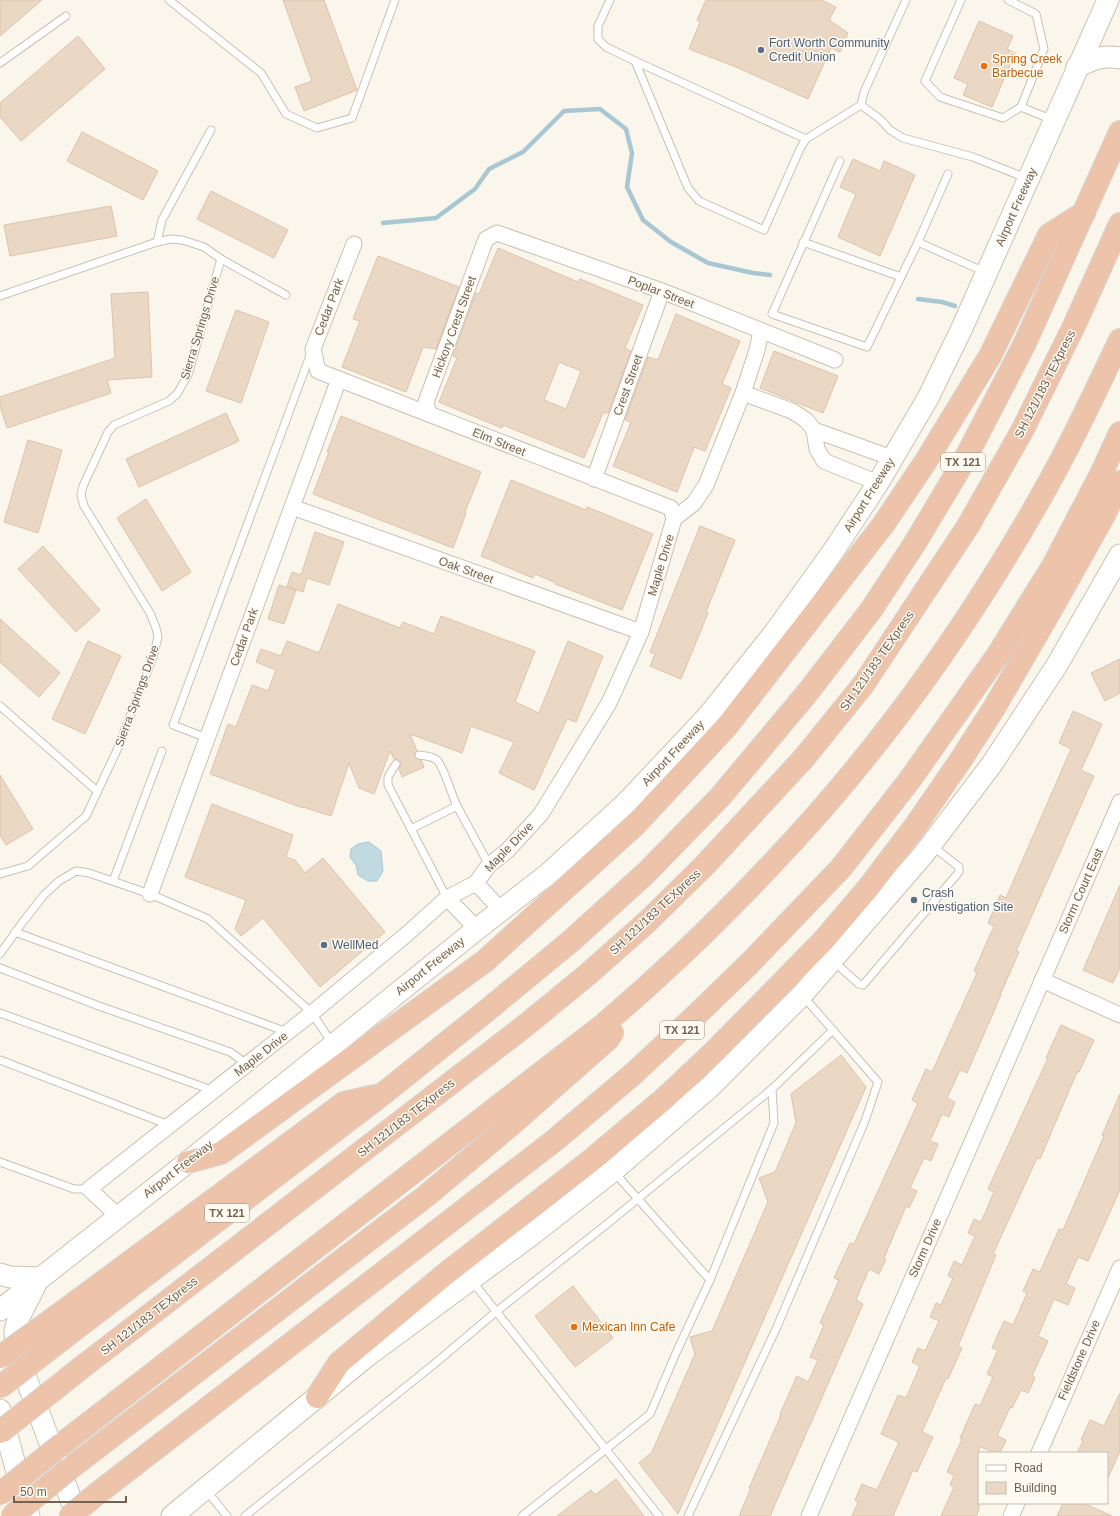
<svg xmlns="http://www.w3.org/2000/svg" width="1120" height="1516" font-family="Helvetica,sans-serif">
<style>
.water{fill:#c1dae2;stroke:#a9c7d3}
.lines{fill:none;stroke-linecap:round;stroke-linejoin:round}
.stream{stroke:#a9c7d3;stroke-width:4.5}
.building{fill:#ebd8c4;stroke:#ddc3a8;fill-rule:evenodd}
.service-casing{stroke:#ccc0b2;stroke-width:9}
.minor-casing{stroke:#ccc0b2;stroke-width:17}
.secondary-casing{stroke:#cec1b0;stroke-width:23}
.motorway-casing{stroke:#d8d3ce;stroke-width:24}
.service{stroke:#fff;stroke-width:7}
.minor{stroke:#fff;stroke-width:15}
.secondary{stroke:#fff;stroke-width:21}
.motorway{stroke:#edc3aa;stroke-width:22}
.motorway-bridge-casing{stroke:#d8d3ce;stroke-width:24;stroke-linecap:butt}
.motorway-bridge{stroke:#edc3aa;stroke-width:22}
.service-dot{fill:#5c6f8a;stroke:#fdfaf1;stroke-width:1.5}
.food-dot{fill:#e8710a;stroke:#fdfaf1;stroke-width:1.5}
.labels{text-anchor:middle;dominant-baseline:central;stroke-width:3;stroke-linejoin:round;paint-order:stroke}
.shield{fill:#fdfaf1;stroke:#9c8f81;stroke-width:1}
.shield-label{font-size:11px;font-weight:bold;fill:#736151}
.service-label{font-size:12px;fill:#4e5e75;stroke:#fdfaf1;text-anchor:start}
.food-label{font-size:12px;fill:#c56008;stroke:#fdfaf1;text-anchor:start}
.street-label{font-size:12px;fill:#736151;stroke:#fdfaf1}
</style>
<rect width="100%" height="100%" fill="#faf6eb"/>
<path class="water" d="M369,842L381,851L383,871L377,881H368L358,875L356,865L350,857L351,849L358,844Z"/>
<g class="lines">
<g class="stream">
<path d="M383,223L436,218L475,189L489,169L523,152L564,111L600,109L626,129L632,153L627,187L643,220L671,242L708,263L753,273L770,275"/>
<path d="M918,299L942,302L955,306"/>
</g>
</g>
<g class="building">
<path d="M0,0H42L0,36Z"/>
<path d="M283,0H324L357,90L304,111L295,87L312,81Z"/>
<path d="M706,0H821L836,7L829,20L848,33L840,52L831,48L808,99L736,67L689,49L700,22L697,20Z"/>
<path d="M979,21L1013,36L1007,49L1015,53L992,107L963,95L968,84L954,78Z"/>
<path d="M78,36L105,69L21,141L0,117V103Z"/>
<path d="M82,132L158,171L143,200L67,161Z"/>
<path d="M853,159L880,171L884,161L915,175L880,256L838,237L856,194L840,187Z"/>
<path d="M211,191L288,230L274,258L197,219Z"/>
<path d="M111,206L117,236L10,256L4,225Z"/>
<path d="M498,248L578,282L580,279L643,305L625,348L631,351L608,413H603L584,458L503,425L502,428L439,402L457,358L453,356L476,293L479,294ZM559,362L581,371L566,409L544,400Z"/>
<path d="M378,256L459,287L436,349L423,347L406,392L342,367L360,321L353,319Z"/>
<path d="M148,292L152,377L107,380L111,393L7,428L0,406V397L115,358L111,294Z"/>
<path d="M236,310L269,322L241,403L206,391Z"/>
<path d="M676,314L740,341L722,384L731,388L705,451L694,447L677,492L613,466L631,422L625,420L648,357L658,360Z"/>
<path d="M774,351L838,376L823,413L760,388Z"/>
<path d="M226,413L239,441L139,487L126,459Z"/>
<path d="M341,416L481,472L465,512L466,513L453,548L313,494L329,452H327Z"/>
<path d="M28,440L62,450L38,533L4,522Z"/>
<path d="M511,480L586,510L587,507L653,534L622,610L555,584L556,583L535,574L533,578L481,556Z"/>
<path d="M146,499L191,572L162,591L117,518Z"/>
<path d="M700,526L735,540L706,612L708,613L681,679L650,666L655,654L650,652Z"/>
<path d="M315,532L344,542L329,585L307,578L303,592L287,586L292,572L301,575Z"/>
<path d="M43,546L100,610L76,632L18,569Z"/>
<path d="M279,585L296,590L284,624L268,619Z"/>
<path d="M338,604L400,628L403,622L434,634L441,616L535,651L515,702L539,713L568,641L603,656L576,722L567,719L534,790L499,773L514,742L471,726L462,753L410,734L417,751L414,754L415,757L421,760L424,767L402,777L399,769L401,762L398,760L394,759L390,751L374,794L359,788L349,763L331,816L303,807V808L210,774L228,724L236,727L252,685L268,691L276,670L256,662L261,649L281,656L287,641L319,653Z"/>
<path d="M0,619L60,673L39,697L0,662Z"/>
<path d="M88,641L121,656L85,734L52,719Z"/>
<path d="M1120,659V693L1105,701L1091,673Z"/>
<path d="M1073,711L1102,724L1081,770L1094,776L1016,951L1019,952L1000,995H1001L967,1073L960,1070L947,1098L955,1102L949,1117L942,1114L930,1141L938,1144L931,1161L924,1158L910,1188L917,1191L909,1208L906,1206L884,1258L886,1259L879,1274L869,1269L856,1300L863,1304L770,1516H739L751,1488H749L781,1415L780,1414L797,1376L808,1382L818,1360L810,1357L824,1325L820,1323L839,1280L834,1278L850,1243L854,1244L918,1103L912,1100L926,1069L932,1072L977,973L974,971L994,926L988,923L1000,895L1006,898L1071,749L1059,743Z"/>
<path d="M0,775L33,829L6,845L0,835Z"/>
<path d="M212,804L293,835L286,857L295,860L305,873L323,858L385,932L320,987L263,918L241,936L235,929L246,900L185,877Z"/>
<path d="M1120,885V968L1113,983L1083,970Z"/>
<path d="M1061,1025L1094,1040L1079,1072H1077L1040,1159L1037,1158L993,1254L996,1255L958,1346L962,1348L948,1379L946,1378L922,1432L933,1437L917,1472L913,1470L893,1516H852L858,1502L855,1500L862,1484L877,1490L899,1442L881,1434L898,1395L906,1398L920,1366L912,1362L918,1348L925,1351L939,1321L930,1317L936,1303L941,1305L953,1278L948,1276L954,1261L962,1265L975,1236L968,1233L974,1219L981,1222L994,1192L988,1189L1048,1058H1046Z"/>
<path d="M841,1055L866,1087L678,1514L639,1463L652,1452L695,1354L690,1337L712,1331L768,1202L759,1178L775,1172L796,1123L791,1094Z"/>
<path d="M1120,1094V1190L1088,1261L1078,1257L1066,1284L1075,1288L1068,1305L1054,1299L1038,1336L1048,1341L1032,1376L1035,1378L1028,1393L1021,1390L1012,1408L1010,1407L997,1436L1006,1440L1000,1453H994L979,1446V1509L976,1516H941L954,1487L950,1485L954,1475L947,1472L962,1439L960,1438L975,1404L980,1406L993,1377L987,1374L998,1350L992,1348L1004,1321L1013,1325L1027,1293L1023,1291L1033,1269L1040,1272L1059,1229L1063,1230L1104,1136L1102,1135Z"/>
<path d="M573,1286L613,1338L575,1367L535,1316Z"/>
<path d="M1120,1393V1451L1107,1480V1453H1077L1083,1441L1081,1440L1090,1420L1104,1426Z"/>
<path d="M616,1479L644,1516H557L591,1490L595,1495Z"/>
<path d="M1063,1503H1083L1112,1516H1057Z"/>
</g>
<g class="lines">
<g class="service-casing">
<g id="service">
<path d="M169,0L261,73L286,114L317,128L352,118L395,0"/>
<path d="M610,0L598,26V39L606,47L635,61L806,139L861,105"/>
<path d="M906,0L864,92L861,105L881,120L890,130L903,138L973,157L1026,178"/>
<path d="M961,0L925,81L940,97L1003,118L1021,107L1053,120"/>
<path d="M1008,0L1036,14L1044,49L1021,107"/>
<path d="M635,61L688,188L699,201L764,230L800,149L806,139"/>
<path d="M0,63L66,16"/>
<path d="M840,161L772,314L867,347L918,242L985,272"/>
<path d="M157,242L162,220L211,130"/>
<path d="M803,242L901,277"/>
<path d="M918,242L948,174"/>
<path d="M0,296L157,242L171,239L182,240L204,247L221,259L286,295"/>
<path d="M0,706L97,791"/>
<path d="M207,738L173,725L311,353"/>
<path d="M419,755C425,756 432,756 437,760C444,767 452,796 457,806"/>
<path d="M396,764L388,777V785L411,829"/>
<path d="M0,874L28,866L86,816L117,750L153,657L158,637L156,628L150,613L84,506L81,495L83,486L108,432L114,425L169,401L177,394L188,375L221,259"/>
<path d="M113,881L162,751"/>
<path d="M447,898L411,829L457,806L489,865"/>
<path d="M15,932L287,1032"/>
<path d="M0,954L22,923L44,895L59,881L76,871L89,873L150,894L208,919L312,1013L332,1043"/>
<path d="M834,962L859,984L863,985L959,872V867L931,845"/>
<path d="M0,968L99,1006L230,1052L247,1064"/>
<path d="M0,1013L214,1091"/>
<path d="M0,1060L169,1125"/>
<path d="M0,1162L74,1189H89"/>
<path d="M614,1172L710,1280"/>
<path d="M472,1281L659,1516"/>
<path d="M206,1490L227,1516"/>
<path d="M245,1516L433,1365L497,1311L607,1224L772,1089"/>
<path d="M522,1516L650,1414L676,1353L710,1280L774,1123L772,1089L833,1030"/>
<path d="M688,1516L776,1329L865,1121L878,1082L803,996"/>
</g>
</g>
<g class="minor-casing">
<g id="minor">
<path d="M354,244L313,349L318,371L671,508L674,519"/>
<path d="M743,393L792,411L806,420L814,430L817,449L824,461L878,483"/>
<path d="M429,414L426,402L486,239L497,233L662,291L835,360"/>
<path d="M814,430L892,458"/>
<path d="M594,479L662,291"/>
<path d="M292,507L641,632"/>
<path d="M476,883L501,910"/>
<path d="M150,894L339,379"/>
<path d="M447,898L477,929"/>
<path d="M1042,980L1120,1015"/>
<path d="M118,1216L89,1189L312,1013L407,934L447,898L476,883L489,865L507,851L541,814L609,703L641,632L674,519L694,503L706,485L743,393L757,350L761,331"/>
<path d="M1039,1453L1120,1268"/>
<path d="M809,1516L1120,802"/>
<path d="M1011,1516L1017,1503"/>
</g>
</g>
<g class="secondary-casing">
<g id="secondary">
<path d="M1077,67C1093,59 1102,55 1120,58"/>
<path d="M0,1274L10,1277L39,1278"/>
<path d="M35,1286L18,1319L15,1331L16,1351L77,1516"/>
<path d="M0,1310L188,1162L477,929L548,874L626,803L708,716L775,632L834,550L878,483L928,398L962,328L1108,0"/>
<path d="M0,1410L29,1516"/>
<path d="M172,1516L367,1356L534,1233L613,1171L710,1087L802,995L923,855L992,764L1057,665L1120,555"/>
</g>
</g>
<g class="motorway-casing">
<g id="motorway">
<path d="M188,1162L221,1153L485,961L636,824L727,726L883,525L926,461L990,356L1049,235L1084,213"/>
<path d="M64,1311L344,1103L375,1096"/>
<path d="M70,1333L384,1093L485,1012L571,941L646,873L721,796L808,692L871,610L915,543L964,461L1024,345L1120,132"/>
<path d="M81,1368L526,1025L587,975L648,921L705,865L804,758L863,685L968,526L1022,431L1074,326L1120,224"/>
<path d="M317,1397L339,1363L443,1276L589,1162L664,1099L715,1051L823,941L869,887L916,825L962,758L994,708L1052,608L1103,517L1120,482"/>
<path d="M62,1444L602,1026C619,1011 637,996 654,980C694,944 732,906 769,867C880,751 975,617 1052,477C1077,432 1098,386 1120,340"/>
<path d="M69,1469L426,1196L513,1123L608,1039L612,1033"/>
<path d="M98,1493L555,1140L632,1075L690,1021L750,963L841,868L909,781L997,656L1053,566L1102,472L1120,433"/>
</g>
</g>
<use href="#service" class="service"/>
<use href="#minor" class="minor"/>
<use href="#secondary" class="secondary"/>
<use href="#motorway" class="motorway"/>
<g class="motorway-bridge-casing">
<g id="motorway-bridge">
<path d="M0,1357L64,1311"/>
<path d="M0,1387L70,1333"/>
<path d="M0,1432L81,1368"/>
<path d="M0,1494L62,1444"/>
<path d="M12,1516L69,1469"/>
<path d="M70,1516L98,1493"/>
</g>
</g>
<use href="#motorway-bridge" class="motorway-bridge"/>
</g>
<g class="service-dot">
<circle cx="761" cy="50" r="4"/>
<circle cx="914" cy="900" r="4"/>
<circle cx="324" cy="945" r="4"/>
</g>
<g class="food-dot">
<circle cx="984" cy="66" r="4"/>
<circle cx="574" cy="1327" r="4"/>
</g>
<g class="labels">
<g class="shield">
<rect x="941" y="453" width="44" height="18" rx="3"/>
<rect x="660" y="1021" width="44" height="18" rx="3"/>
<rect x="205" y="1204" width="44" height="18" rx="3"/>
</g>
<g class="shield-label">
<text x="963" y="462">TX 121</text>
<text x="682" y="1030">TX 121</text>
<text x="227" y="1213">TX 121</text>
</g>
<g class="service-label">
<text x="769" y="43">Fort Worth Community<tspan x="769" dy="14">Credit Union</tspan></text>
<text x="922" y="893">Crash<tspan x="922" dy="14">Investigation Site</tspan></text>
<text x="332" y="945">WellMed</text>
</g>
<g class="food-label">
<text x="992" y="59">Spring Creek<tspan x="992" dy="14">Barbecue</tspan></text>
<text x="582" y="1327">Mexican Inn Cafe</text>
</g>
<g class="street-label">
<text transform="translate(1016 207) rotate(-66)">Airport Freeway</text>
<text transform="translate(661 292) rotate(21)">Poplar Street</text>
<text transform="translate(329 307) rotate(-69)">Cedar Park</text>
<text transform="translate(454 327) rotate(-70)">Hickory Crest Street</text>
<text transform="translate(200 328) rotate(-73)">Sierra Springs Drive</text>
<text transform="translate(1045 384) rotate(-63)">SH 121/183 TEXpress</text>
<text transform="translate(628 385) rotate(-70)">Crest Street</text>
<text transform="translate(499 442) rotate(22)">Elm Street</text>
<text transform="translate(869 495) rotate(-58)">Airport Freeway</text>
<text transform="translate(661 565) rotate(-73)">Maple Drive</text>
<text transform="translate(466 570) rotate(20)">Oak Street</text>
<text transform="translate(244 637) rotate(-70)">Cedar Park</text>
<text transform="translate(877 661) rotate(-55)">SH 121/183 TEXpress</text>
<text transform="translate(137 696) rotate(-70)">Sierra Springs Drive</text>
<text transform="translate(673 753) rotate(-47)">Airport Freeway</text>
<text transform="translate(509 847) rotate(-46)">Maple Drive</text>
<text transform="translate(1081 891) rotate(-66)">Storm Court East</text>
<text transform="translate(655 912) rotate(-43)">SH 121/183 TEXpress</text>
<text transform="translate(430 966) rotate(-39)">Airport Freeway</text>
<text transform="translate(261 1054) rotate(-38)">Maple Drive</text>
<text transform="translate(406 1118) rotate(-38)">SH 121/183 TEXpress</text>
<text transform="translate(178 1169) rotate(-38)">Airport Freeway</text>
<text transform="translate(925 1248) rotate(-66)">Storm Drive</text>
<text transform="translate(149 1316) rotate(-38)">SH 121/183 TEXpress</text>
<text transform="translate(1079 1360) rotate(-66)">Fieldstone Drive</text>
</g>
</g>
<rect x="978" y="1452" width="130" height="52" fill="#fdfaf1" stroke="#c6bdb1"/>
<rect x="986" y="1465" width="20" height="6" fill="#ffffff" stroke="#c6bdb1"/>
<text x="1014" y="1472" font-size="12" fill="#736151">Road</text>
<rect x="986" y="1482" width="20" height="12" fill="#ebd8c4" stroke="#c6bdb1"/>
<text x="1014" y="1492" font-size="12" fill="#736151">Building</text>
<path d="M14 1496v6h112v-6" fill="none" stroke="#736151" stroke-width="2"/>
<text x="20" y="1496" font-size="12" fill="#736151" stroke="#fdfaf1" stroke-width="3" paint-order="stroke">50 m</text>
</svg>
